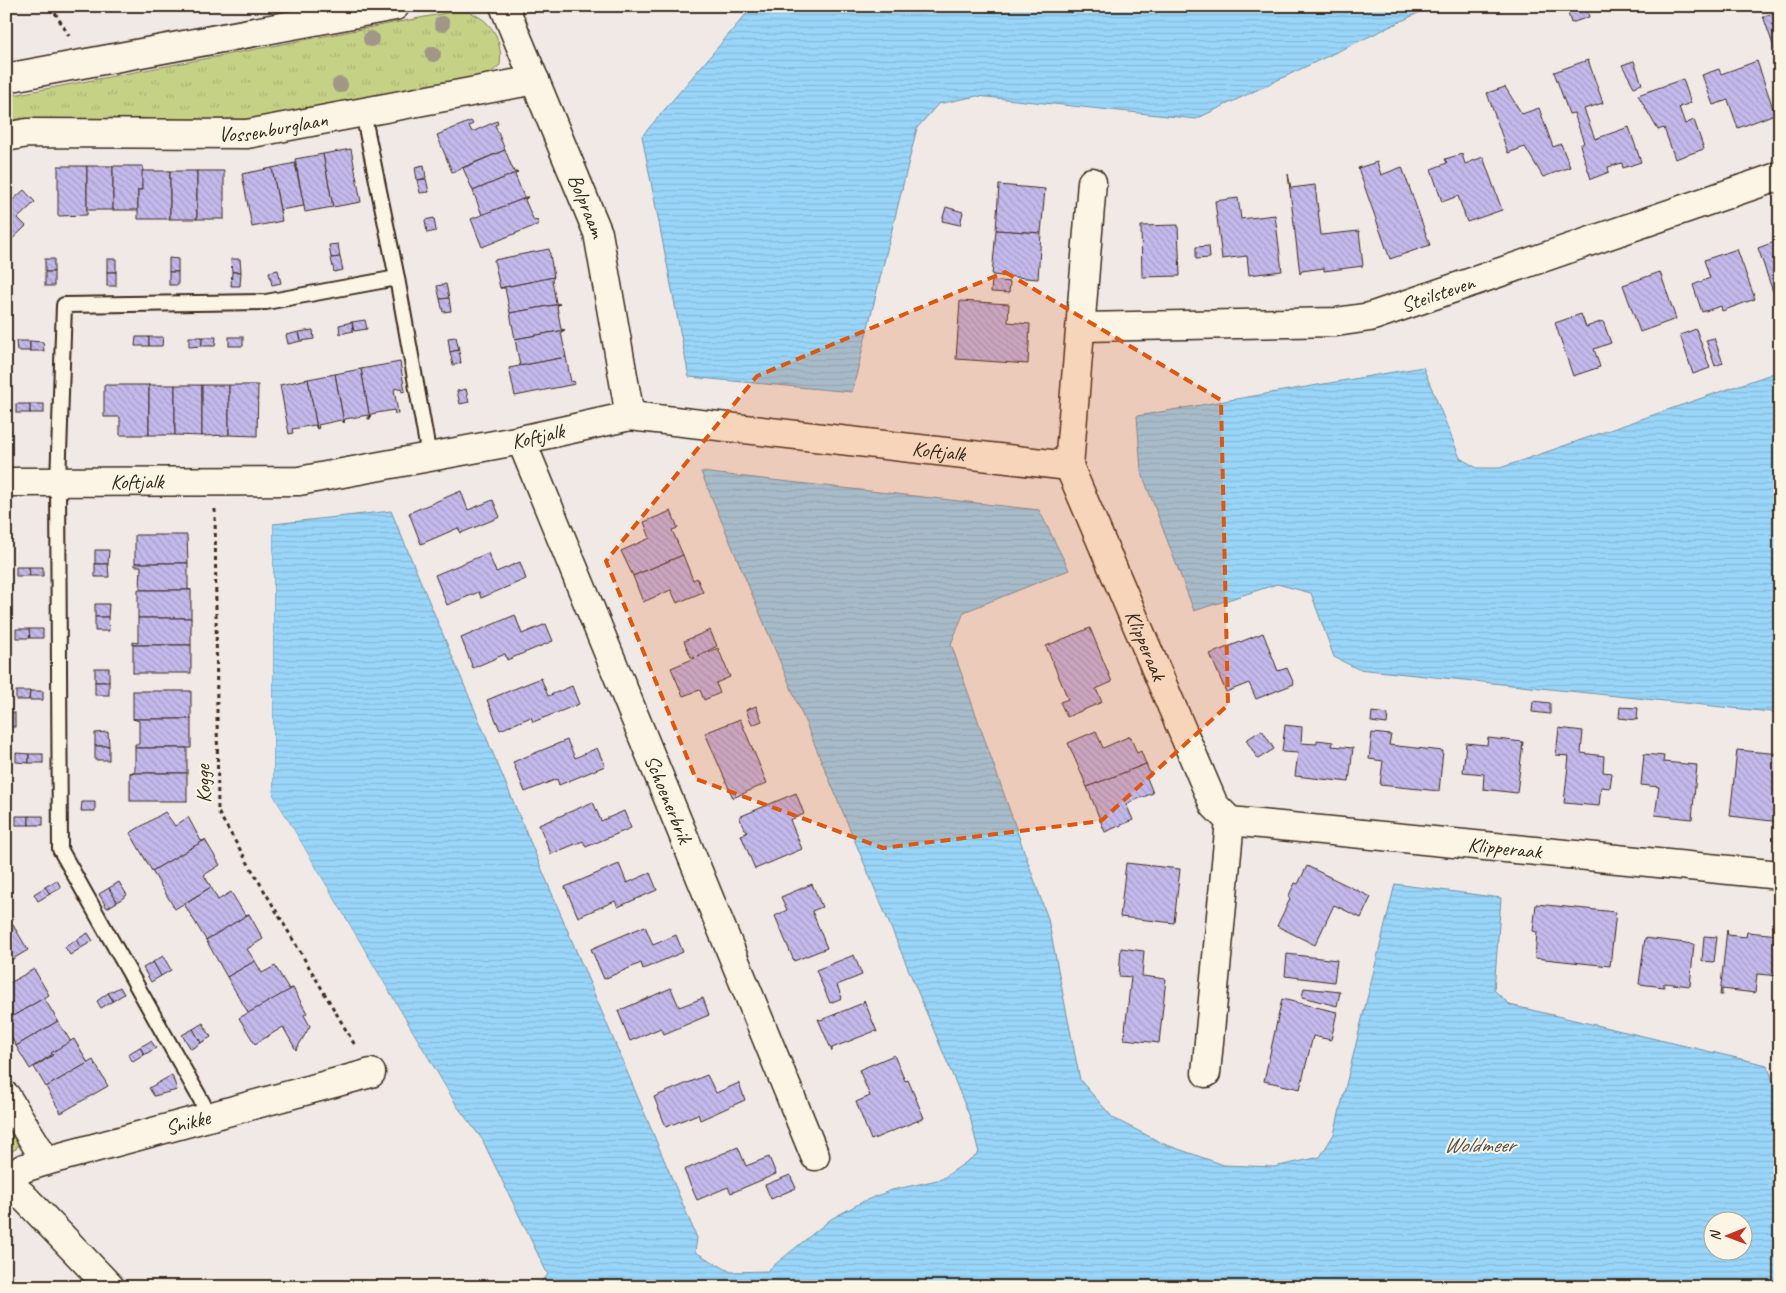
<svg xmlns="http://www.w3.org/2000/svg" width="1786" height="1293" font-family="Caveat,sans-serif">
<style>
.grass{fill:url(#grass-tufts);stroke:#807e52}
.water{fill:url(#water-rules);stroke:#7391a2;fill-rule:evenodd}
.pier{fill:#f1e9e6}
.building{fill:url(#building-back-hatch);stroke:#3b2a1e}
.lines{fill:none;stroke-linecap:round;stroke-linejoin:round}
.service-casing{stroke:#3b2a1e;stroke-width:18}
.minor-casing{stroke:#3b2a1e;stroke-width:31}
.tertiary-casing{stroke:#3b2a1e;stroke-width:31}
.path{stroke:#3b2a1e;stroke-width:3;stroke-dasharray:4 4;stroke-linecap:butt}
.service{stroke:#fcf5e5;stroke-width:14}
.minor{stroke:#fcf5e5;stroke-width:28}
.tertiary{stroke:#fcf5e5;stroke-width:28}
.tree{fill:#a09786}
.marked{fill:#df570d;fill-opacity:0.2;stroke:#df570d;stroke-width:4;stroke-dasharray:10 6;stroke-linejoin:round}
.labels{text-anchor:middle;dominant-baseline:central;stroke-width:4;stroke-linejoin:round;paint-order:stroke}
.street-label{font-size:21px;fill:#3b2a1e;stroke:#fcf5e5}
.water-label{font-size:22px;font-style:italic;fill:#525555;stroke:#fcf5e5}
</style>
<defs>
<pattern id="grass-tufts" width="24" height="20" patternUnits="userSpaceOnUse" patternTransform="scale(1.25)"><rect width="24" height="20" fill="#c5d286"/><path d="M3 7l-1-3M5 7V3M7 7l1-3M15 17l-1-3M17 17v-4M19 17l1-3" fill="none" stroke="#aab473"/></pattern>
<pattern id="water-rules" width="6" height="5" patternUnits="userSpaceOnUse" patternTransform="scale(1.25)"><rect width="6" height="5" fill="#99d6fa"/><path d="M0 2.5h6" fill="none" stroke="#85b8d6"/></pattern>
<pattern id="building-back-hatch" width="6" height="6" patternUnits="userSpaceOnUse" patternTransform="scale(1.25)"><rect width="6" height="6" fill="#c3b9eb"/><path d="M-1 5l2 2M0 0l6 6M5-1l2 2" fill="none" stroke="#a89fc9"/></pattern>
</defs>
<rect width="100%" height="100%" fill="#f1e9e6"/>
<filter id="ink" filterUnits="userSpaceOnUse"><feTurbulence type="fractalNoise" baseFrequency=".02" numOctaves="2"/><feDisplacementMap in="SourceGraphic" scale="10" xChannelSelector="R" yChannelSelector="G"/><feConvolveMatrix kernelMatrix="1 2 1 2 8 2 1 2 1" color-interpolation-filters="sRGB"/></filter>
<g filter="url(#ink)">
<g class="grass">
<path d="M462,10C490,17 503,37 500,65L485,78L262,121L6,126L8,96Z"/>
<path d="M6,1114L20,1140L16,1149L6,1153Z"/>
</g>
<g class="water">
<path d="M753,6H1433L1196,119L977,96L938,104L917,128L852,392L689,377L642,136Z"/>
<path d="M1423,367L1460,458L1477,468H1500L1780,371V713L1358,669L1334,657L1311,593L1277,584L1194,611L1141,471L1137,416Z"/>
<path d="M701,472L1039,510L1069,570L964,612L951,644L1048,919L1080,1080L1113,1118L1164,1144L1224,1165L1274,1167L1320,1157L1334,1134L1395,884L1501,898L1494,990L1510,1005L1767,1065L1780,1098V1287H534L548,1275L482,1139L457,1106L273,795V524L391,511L697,1238L695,1252L731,1272L767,1271L831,1219L864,1201L892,1190L942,1179L979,1153L970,1117ZM1714,1220H1744V1250H1714Z"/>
</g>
<path class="pier" d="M270,524H273V795L454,1102L453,1103L271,795Z"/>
<g class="building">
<path d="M1566,6H1586L1589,17L1571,23Z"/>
<path d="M1780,12V65L1763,16Z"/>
<path d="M1588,60L1603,103L1584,109L1595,139L1629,127L1641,162L1623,168L1622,163L1608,167L1609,172L1591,179L1580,145L1584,143L1574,113L1569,114L1554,72Z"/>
<path d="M1634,61L1642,84L1634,87L1622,65Z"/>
<path d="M1757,61L1775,114L1738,128L1728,100L1713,105L1702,75L1719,69L1721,74Z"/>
<path d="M1683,79L1691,103L1679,107L1685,124L1694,120L1704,149L1675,159L1664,128L1658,130L1638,95Z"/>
<path d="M1505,87L1522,114L1539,108L1553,147L1561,144L1570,167L1543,177L1525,147L1508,153L1487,93Z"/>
<path d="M471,121L473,124L469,126L472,132L497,121L498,124L495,125L505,150L452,172L437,135Z"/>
<path d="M351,149L361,202L333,207L323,154Z"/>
<path d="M505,150L514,172H518L473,191L463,168Z"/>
<path d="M323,154L333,207L305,212L295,159Z"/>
<path d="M1462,154L1465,164L1483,157L1502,210L1467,222L1458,196L1442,202L1431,169L1447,163L1445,159Z"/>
<path d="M1377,162L1381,175L1402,167L1430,245L1390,259L1358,168Z"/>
<path d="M295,163L304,206L280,210L272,168Z"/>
<path d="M424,165L426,178L417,180L415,167Z"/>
<path d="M58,166H87V215L58,216Z"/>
<rect x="87" y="166" width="26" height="44"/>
<path d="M113,166H143L142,190H138V210H113Z"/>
<path d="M272,168L282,221L252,227L242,174Z"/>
<path d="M142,171H170V219H138V190H142Z"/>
<rect x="170" y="171" width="27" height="48"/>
<rect x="197" y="171" width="27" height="48"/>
<path d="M518,172L515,175L524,197H528L482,215L473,191Z"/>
<path d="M1288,174L1291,188L1315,185L1321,235L1359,231L1363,266L1324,271V268L1302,271L1300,274Z"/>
<path d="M426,179L429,192L420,193L417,180Z"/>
<path d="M999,185L1045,189L1041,233L996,230Z"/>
<path d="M24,190L35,202L18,218L26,226L6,245V206Z"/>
<path d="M528,197L525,200L534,221L537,220L539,224L482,247L471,219Z"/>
<path d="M1238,198L1241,219L1275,215L1282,271L1249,275L1247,256L1222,259L1215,201Z"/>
<path d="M946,207L963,212L960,225L942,221Z"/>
<path d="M434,218L436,231L427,233L425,220Z"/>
<path d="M1178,225L1180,276L1142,277L1141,226Z"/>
<path d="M996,230L1041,233L1038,279L992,275Z"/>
<path d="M1780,240V290L1773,292L1758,248Z"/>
<path d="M338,244L340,257L331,258L329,245Z"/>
<path d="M1209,246L1210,258L1196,259V247Z"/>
<path d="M549,249L554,277L500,288L494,260Z"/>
<path d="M1737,249L1755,299L1722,311L1721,306L1702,312L1693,285L1710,278L1704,260Z"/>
<path d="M340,257L343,270L334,272L331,258Z"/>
<path d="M169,258L178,259V272H169Z"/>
<rect x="45" y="259" width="9" height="13"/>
<rect x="107" y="259" width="9" height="13"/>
<path d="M231,259H240L241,272H232Z"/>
<path d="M278,270L281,283L272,285L269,272Z"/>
<rect x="45" y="272" width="9" height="14"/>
<rect x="107" y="272" width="9" height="14"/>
<rect x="169" y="272" width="9" height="13"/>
<path d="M232,272H241L240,286H231Z"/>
<path d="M1660,272L1676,319L1640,332L1623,285Z"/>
<path d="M554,277L552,280L556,303L560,304L510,313L505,288H500Z"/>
<path d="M992,280L1010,282L1009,293L991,292Z"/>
<path d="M446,284L449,298L440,299L437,286Z"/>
<path d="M449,298L451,311L443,312L440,299Z"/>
<path d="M960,301L1009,304L1008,322L1030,324L1028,364L956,359Z"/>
<path d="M560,304L557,306L561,329L565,330L515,339L510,313Z"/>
<path d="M1581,314L1586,327L1603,321L1611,343L1594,349L1600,367L1573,376L1555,323Z"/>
<path d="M365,320L367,329L354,331L352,322Z"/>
<path d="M352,322L353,331L340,334L339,325Z"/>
<path d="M1696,329L1710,368L1693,374L1680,335Z"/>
<path d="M313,330L314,339L301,341L299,332Z"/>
<path d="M565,330L561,332L566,357L520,366L515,339Z"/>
<path d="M299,332L301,341L288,344L286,335Z"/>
<path d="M136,337H149V346H135Z"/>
<path d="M149,337H163L162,346H149Z"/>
<path d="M189,337H202V346L189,347Z"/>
<path d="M202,337H216L215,346H202Z"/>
<rect x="229" y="337" width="14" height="9"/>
<path d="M456,337L459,350L450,352L448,338Z"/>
<path d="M1714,338L1723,363L1715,366L1706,340Z"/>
<path d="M16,341H30V351H17Z"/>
<path d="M30,341L43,342L44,351H30Z"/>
<path d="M459,350L461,363L453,365L450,352Z"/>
<path d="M566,357L571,382L574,381L575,384L515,396L509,368Z"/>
<path d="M400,362L405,391L402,392L401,388L394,389L398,413L395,414L394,410L371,414L370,419L361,369Z"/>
<path d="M361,369L370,419H368V415L345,419L344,423L335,374Z"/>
<path d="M335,374L344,423L341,420L318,425L319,428L317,429L308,379Z"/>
<path d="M308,379L317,429L315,425L292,429L293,433L289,434L280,385Z"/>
<path d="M104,385H149V435H120V417H104Z"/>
<rect x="149" y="385" width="26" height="50"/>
<path d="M175,385H202V436L175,435Z"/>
<path d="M202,385H229V435L202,436Z"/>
<path d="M229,385H258L257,436L229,435Z"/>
<path d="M466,389L469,402L460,404L457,391Z"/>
<rect x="16" y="404" width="14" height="9"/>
<rect x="30" y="404" width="14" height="9"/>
<path d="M461,491L468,510L493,500L500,517L461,533L458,528L421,544L409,513Z"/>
<path d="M671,511L678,528L672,530L683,555L633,576L621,551L650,538L644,522Z"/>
<path d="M135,535H187L188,563H135Z"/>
<path d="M95,550H109L108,564H95Z"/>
<path d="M488,553L496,572L520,562L526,579L481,598L479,592L447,605L435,575Z"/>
<path d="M683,555L693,580L697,578L703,592L677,603L671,590L643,602L633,576Z"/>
<path d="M135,563H188V589L191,590H138L140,589L141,566H135Z"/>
<path d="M95,564H108L109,577H95Z"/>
<path d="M16,567H29L30,576H16Z"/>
<path d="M29,567H43V576H30Z"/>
<rect x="138" y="590" width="53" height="28"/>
<path d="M95,604H109L108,617H95Z"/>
<path d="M515,615L522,634L546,624L553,641L507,660L505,654L473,668L461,638Z"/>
<path d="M95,617H108L109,631H95Z"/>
<path d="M138,618H191V645H133V642L138,643Z"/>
<path d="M1090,628L1112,682L1096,689L1102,702L1067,717L1060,702L1068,699L1046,646Z"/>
<path d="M16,629H29L30,638H16Z"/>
<path d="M29,629H43V638H30Z"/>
<path d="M710,630L717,646L698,656L718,648L730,677L716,683L720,693L704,700L700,690L683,696L671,668L695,658L691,657L684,641Z"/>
<path d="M1263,633L1278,671L1287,668L1294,684L1256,699L1249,683L1226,692L1210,654Z"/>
<rect x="133" y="645" width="58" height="28"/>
<rect x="95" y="668" width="14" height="14"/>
<path d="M541,678L548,696L572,686L579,704L533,722L531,717L500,730L487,700Z"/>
<rect x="95" y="682" width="14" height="13"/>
<path d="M16,691H30L29,700H16Z"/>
<path d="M30,691H43V700H29Z"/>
<rect x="133" y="691" width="58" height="28"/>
<path d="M1533,701L1550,703V714L1532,712Z"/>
<path d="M756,706L762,721L752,725L746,710Z"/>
<path d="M1620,707L1638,708L1637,720L1619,718Z"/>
<path d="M1372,712L1388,714L1387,724L1371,722Z"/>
<rect x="7" y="713" width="8" height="14"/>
<path d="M133,719H191V748H135V744H139V721Z"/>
<path d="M740,719L767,783L733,798L705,733Z"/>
<path d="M1285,725L1302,727L1301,743L1317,744V740L1333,742L1332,746L1353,748L1349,782L1295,776L1298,753L1282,752Z"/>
<path d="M1559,728L1583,731L1581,753L1604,756L1603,772L1612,773L1610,788L1601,787L1599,806L1564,803L1569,756L1556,755Z"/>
<path d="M1262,730L1274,749L1258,759L1246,740Z"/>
<path d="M1096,731L1103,748L1130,736L1137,753L1141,751L1146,764L1087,787L1068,743Z"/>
<path d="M108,732L109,746H95V733Z"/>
<path d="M1372,733L1391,735L1389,745L1443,751L1439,791L1380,785L1383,761L1369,759Z"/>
<path d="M1488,738L1523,742L1517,793L1483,789L1484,774L1463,772L1466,743L1487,745Z"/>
<path d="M567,740L575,758L597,748L605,766L559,785L557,779L525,792L513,762Z"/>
<rect x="95" y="746" width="14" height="14"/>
<path d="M135,748H187V773H130L135,771Z"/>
<path d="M1737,750L1780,754V822L1730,816Z"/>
<path d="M16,753L29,754V763L16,762Z"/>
<rect x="29" y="754" width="14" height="9"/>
<path d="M1644,754L1664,756L1663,762L1697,765L1692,819L1655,815L1659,787L1641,785Z"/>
<path d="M1146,764L1151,776L1147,778L1153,793L1126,804L1133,820L1105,832L1087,787Z"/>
<rect x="130" y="773" width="57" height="28"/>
<path d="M796,793L804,814L790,820L802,849L755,869L741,835L747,833L739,817Z"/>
<path d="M82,802H95V811H81Z"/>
<path d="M593,802L601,821L624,811L631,828L586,847L583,841L551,854L539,825Z"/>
<path d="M165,812L175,826L188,817L201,841L205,840L152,871L130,833Z"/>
<rect x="16" y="816" width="13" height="9"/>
<rect x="29" y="816" width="14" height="9"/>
<path d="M205,840L220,865L204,875L211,887L175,909L152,871Z"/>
<path d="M1126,863L1180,869L1174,923L1120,917Z"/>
<path d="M619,864L627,883L650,873L657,890L618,907L615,901L578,917L565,887Z"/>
<path d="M1307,866L1371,897L1361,918L1334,905L1315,945L1277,926L1290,899L1288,897L1295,883L1298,884Z"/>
<path d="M57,880L61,888L50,894L45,887Z"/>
<path d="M119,882L127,895L117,902L109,888Z"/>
<path d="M812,884L822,907L812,911L827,948L794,961L775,916L787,910L781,897Z"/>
<path d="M45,887L50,894L38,901L34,894Z"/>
<path d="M211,887L218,900L231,892L245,915L249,914L206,940L184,904Z"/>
<path d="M109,888L117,902L107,908L99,894Z"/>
<path d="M1536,904L1616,912L1610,966L1535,958L1537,932L1533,931Z"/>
<path d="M249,914L263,939L247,949L255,961L227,977L206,940Z"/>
<path d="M13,925L28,950L6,963V929Z"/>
<path d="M645,926L653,945L676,935L683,952L643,969L641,963L604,979L591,949Z"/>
<path d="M1727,929L1728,935L1746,937L1747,932L1780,935V976L1757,974L1755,993L1722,989V995H1720Z"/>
<path d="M88,933L93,941L81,948L76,940Z"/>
<path d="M1704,936L1717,937L1714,962L1702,961Z"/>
<path d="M1645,938L1694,944L1690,986L1664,983V987L1639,984Z"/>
<path d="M76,940L81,948L70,955L65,947Z"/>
<path d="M1121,948L1144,951L1142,976L1166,979L1159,1043L1124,1039L1131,977L1119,976Z"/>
<path d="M1287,954L1337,960L1334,982L1285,976Z"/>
<path d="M854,955L862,975L837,985L842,998L830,1003L816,970Z"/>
<path d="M163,956L171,970L161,976L153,962Z"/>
<path d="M255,961L262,973L275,966L289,989L293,988L249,1014L227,977Z"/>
<path d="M153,962L161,976L151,982L143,968Z"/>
<path d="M34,969L49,995L6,1020V985Z"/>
<path d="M120,987L124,994L113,1001L108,993Z"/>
<path d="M293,988L307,1013L304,1015L310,1026L296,1050L283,1027L255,1044L239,1018Z"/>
<path d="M671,988L679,1007L703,998L709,1015L664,1034L661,1028L630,1041L618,1011Z"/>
<path d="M1304,988L1340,992L1337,1006L1302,997Z"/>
<path d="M108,993L113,1001L101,1008L97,1001Z"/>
<path d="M44,998L58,1021L16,1046L6,1028V1020Z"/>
<path d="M1282,999L1337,1012L1331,1040L1313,1036L1300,1089L1264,1081Z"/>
<path d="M864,1000L877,1032L875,1031L832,1048V1051L818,1019L821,1020L863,1003Z"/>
<path d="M58,1021L71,1042L30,1069L16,1046Z"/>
<path d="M203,1023L211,1037L201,1043L193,1029Z"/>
<path d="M193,1029L201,1043L191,1049L182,1035Z"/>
<path d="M74,1039L88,1063L46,1087L34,1067L53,1055L51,1053Z"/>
<path d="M151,1041L156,1048L144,1055L140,1047Z"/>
<path d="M140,1047L144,1055L133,1062L128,1054Z"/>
<path d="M894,1055L905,1081L908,1080L924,1118L871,1140L856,1102L870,1096L859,1070Z"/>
<path d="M93,1060L108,1086L61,1113L46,1087Z"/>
<path d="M172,1075L177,1090L154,1096L149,1088Z"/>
<path d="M707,1075L716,1093L739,1083L745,1100L700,1120L698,1114L666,1127L654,1097Z"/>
<path d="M738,1147L746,1166L769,1157L776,1174L731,1193L728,1187L697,1200L684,1170Z"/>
<path d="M790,1175L796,1188L771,1199L765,1185Z"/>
</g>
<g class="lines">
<g class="service-casing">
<g id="service">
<path d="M363,113L397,278L429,456"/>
<path d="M210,1116L60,849L58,483L64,305L266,302L397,278"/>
</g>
</g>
<g class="minor-casing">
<g id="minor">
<path id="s1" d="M504,6L598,233L630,416"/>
<path id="s2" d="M6,137L27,133L247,134L535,80"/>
<path id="s3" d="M1092,182L1069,466L1214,805L1230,821L1206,1073"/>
<path id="s4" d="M1081,327L1336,322L1370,317L1780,176"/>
<path id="s5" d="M521,440L815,1156"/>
<path id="s6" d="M6,482L299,481L521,440L630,416L1069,466"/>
<path id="s7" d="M1230,821L1780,875"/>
<path d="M6,1096L46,1161"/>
<path id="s8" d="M6,1179L24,1168L46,1161L371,1073"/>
</g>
</g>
<g class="tertiary-casing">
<g id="tertiary">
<path d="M6,78L395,6"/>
<path d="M6,1190L21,1194L110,1287"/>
</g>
</g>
<g class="path">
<path d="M51,6L69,36"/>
<path d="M215,509L218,812L356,1047"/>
</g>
<use href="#service" class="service"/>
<use href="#minor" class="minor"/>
<use href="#tertiary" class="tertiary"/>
</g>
<g class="tree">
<circle cx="442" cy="24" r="8"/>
<circle cx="371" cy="39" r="8"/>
<circle cx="433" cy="54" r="8"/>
<circle cx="340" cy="85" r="8"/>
</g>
</g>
<path class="marked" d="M1005,272L1221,400L1228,705L1101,821L883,848L696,779L606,561L757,376Z"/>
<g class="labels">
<g class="street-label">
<text stroke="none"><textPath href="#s2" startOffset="268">Vossenburglaan</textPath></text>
<text stroke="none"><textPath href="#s1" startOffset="216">Bolpraam</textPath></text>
<text stroke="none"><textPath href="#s4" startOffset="361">Steilsteven</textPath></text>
<text stroke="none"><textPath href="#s6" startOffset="536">Koftjalk</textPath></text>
<text stroke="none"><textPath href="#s6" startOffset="941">Koftjalk</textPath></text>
<text stroke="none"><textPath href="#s6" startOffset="131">Koftjalk</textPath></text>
<text stroke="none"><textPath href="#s3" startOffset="480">Klipperaak</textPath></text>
<text transform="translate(203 784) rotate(-92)">Kogge</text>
<text stroke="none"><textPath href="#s5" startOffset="388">Schoenerbrik</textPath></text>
<text stroke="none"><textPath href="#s7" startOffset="276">Klipperaak</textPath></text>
<text stroke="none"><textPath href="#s8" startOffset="191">Snikke</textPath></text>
</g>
<g class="water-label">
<text x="1479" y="1145">Woldmeer</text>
</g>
</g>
<rect width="1786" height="1293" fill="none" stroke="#fcf5e5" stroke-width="25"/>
<rect x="12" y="12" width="1761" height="1268" fill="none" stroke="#3b2a1e" stroke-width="2" filter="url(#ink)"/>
<g transform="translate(1728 1236) rotate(269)"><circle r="24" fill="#fcf5e5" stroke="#afa495"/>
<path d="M0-4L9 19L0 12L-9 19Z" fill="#c8321e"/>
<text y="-8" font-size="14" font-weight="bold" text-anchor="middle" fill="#3b2a1e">N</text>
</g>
</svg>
